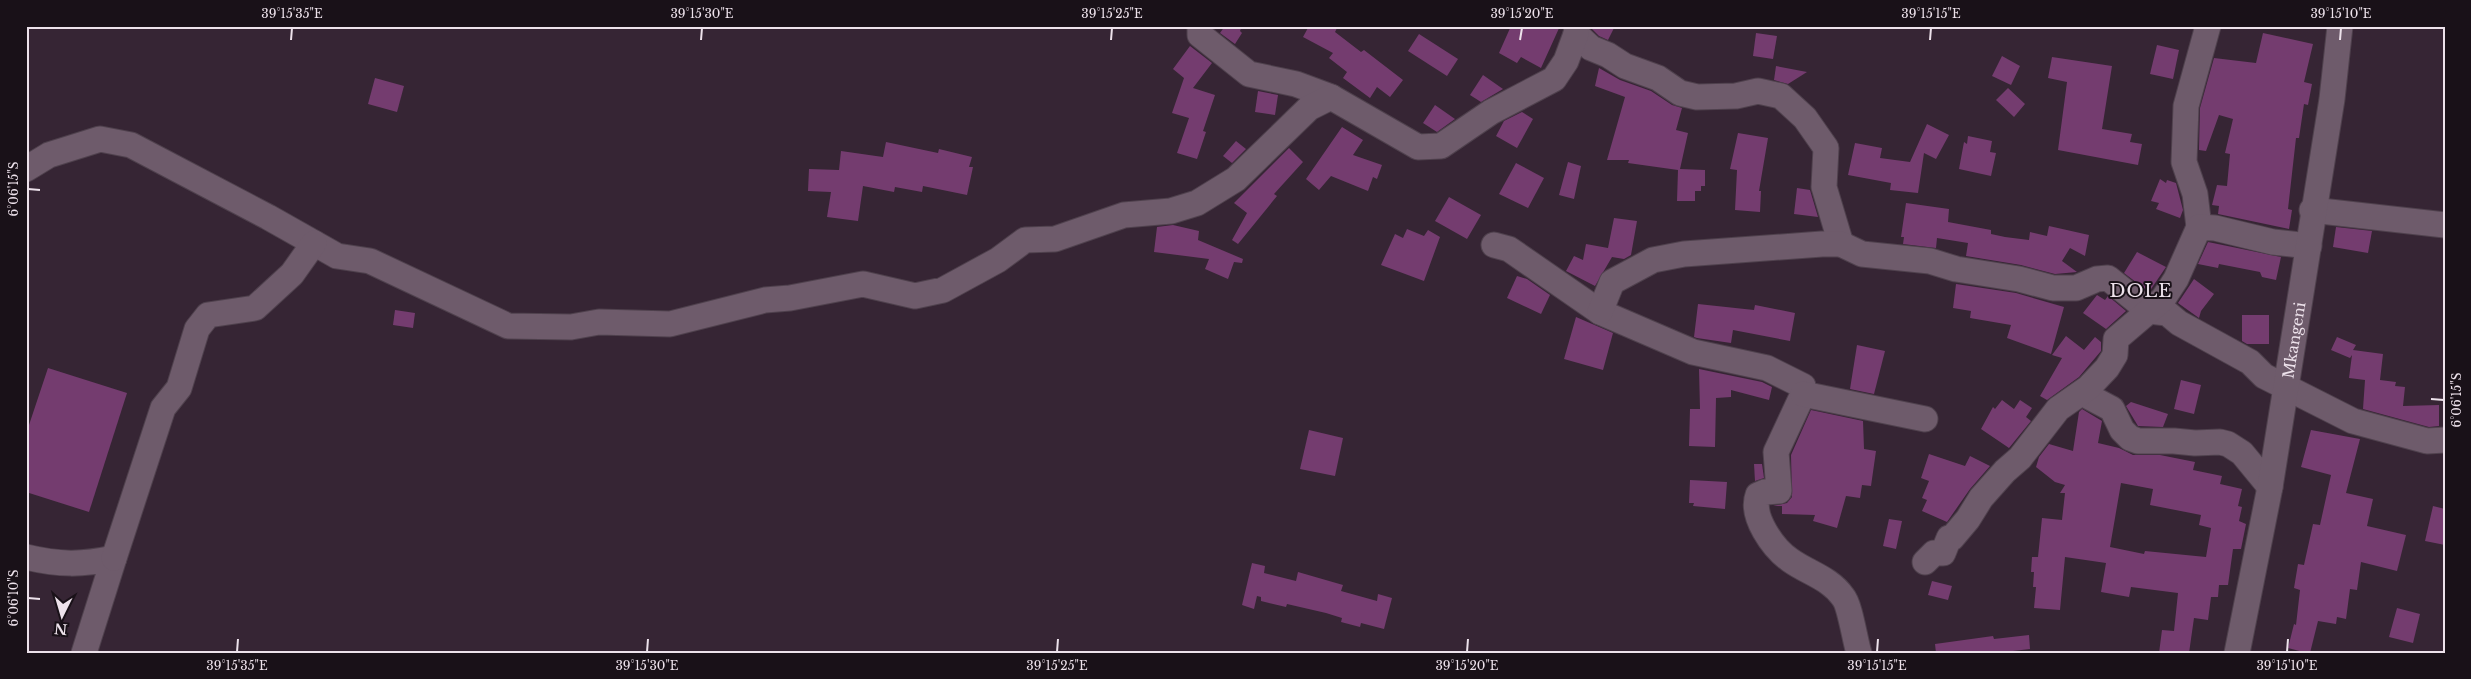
<svg xmlns="http://www.w3.org/2000/svg" width="2471" height="679" font-family="'Libre Baskerville',serif">
<style>
.building{fill:#743c6f;fill-rule:evenodd}
.lines{fill:none;stroke-linecap:round;stroke-linejoin:round}
.minor-casing{stroke:#4f414d;stroke-width:27}
.minor{stroke:#6e5b6b;stroke-width:25}
.ticks{fill:none;stroke:#ede2eb;stroke-width:2}
.labels{text-anchor:middle;dominant-baseline:central;stroke-width:4;stroke-linejoin:round;paint-order:stroke}
.street-label{font-size:15px;fill:#ede2eb;stroke:#191118}
.quarter-label{font-size:18px;letter-spacing:1px;fill:#ede2eb;stroke:#191118}
.neatline{fill:none;stroke:#ede2eb;stroke-width:2}
.ticks-label{font-size:12px;text-anchor:middle;fill:#ede2eb}
</style>
<rect width="100%" height="100%" fill="#362534"/>
<g class="building">
<path d="M1225,26H1242L1240,31L1242,33L1235,44L1220,33Z"/>
<path d="M1309,26H1338L1335,32L1361,52L1364,50L1403,80L1390,97L1377,87L1370,98L1343,78L1347,72L1329,58L1333,53L1303,37Z"/>
<path d="M1511,26H1560L1541,68L1521,57L1517,63L1499,53Z"/>
<path d="M1592,26H1615L1608,40L1599,36L1591,28Z"/>
<path d="M1756,33L1777,36L1773,59L1753,56Z"/>
<path d="M2263,33L2313,44L2304,82L2312,84L2308,105L2304,104L2299,138H2296L2288,209L2292,210L2289,229L2218,214L2219,206L2212,205L2217,185L2227,186L2230,154L2225,153L2233,119L2219,115L2206,151L2199,150L2200,108L2214,58L2256,63Z"/>
<path d="M1419,34L1458,59L1447,76L1408,51Z"/>
<path d="M2157,45L2179,50L2173,79L2150,74Z"/>
<path d="M1190,46L1212,63L1193,88L1215,95L1203,131L1206,132L1197,159L1177,153L1189,118L1172,113L1184,78L1173,69Z"/>
<path d="M2002,56L2020,66L2011,85L1992,76Z"/>
<path d="M2052,57L2112,66L2102,129L2132,134L2130,142L2142,144L2138,165L2058,150L2067,82L2048,78Z"/>
<path d="M1776,66L1807,72L1788,84L1774,80Z"/>
<path d="M1599,68L1620,80L1651,91L1672,105L1682,108L1676,130L1688,133L1680,169L1705,170V186H1701V191H1695V201H1677L1678,170L1628,163L1629,160H1607L1625,97L1595,86Z"/>
<path d="M1483,75L1503,89L1481,102L1470,95Z"/>
<path d="M375,78L404,86L397,112L368,104Z"/>
<path d="M2008,88L2025,104L2014,117L1996,100Z"/>
<path d="M1258,91L1278,95L1275,115L1255,112Z"/>
<path d="M1435,105L1455,119L1437,132L1423,123Z"/>
<path d="M1522,112L1533,119L1517,148L1496,136L1504,121Z"/>
<path d="M1927,124L1949,135L1936,159L1924,153L1918,193L1890,190L1891,183L1848,175L1855,143L1882,148L1880,158L1910,162Z"/>
<path d="M1342,127L1363,140L1353,155L1382,165L1377,179L1373,177L1368,191L1331,176L1319,190L1306,179Z"/>
<path d="M1738,133L1768,138L1759,191H1761L1760,212L1735,210L1737,170L1730,169Z"/>
<path d="M1968,136L1992,141L1990,152L1996,153L1991,176L1959,169L1964,142L1967,144Z"/>
<path d="M1236,141L1246,149L1232,163L1223,156Z"/>
<path d="M886,142L938,153L939,149L972,157L969,167H973L967,195L923,186L922,192L895,187L894,192L863,186L858,221L827,217L831,192L808,191L809,169L839,170L841,151L883,157Z"/>
<path d="M1289,148L1303,162L1274,194L1277,196L1238,244L1232,240L1247,213L1234,203Z"/>
<path d="M1568,162L1581,166L1574,199L1559,195Z"/>
<path d="M1516,163L1544,178L1528,208L1499,194Z"/>
<path d="M2160,179L2166,183L2167,180L2176,183L2183,210L2180,218L2156,209L2159,203L2151,201Z"/>
<path d="M1797,188L1810,190L1818,217L1794,214Z"/>
<path d="M1449,197L1481,215L1467,239L1435,221Z"/>
<path d="M1906,203L1949,209L1948,222L1991,230V234L2005,237L2029,240L2030,232L2047,236L2049,226L2089,235L2085,256L2070,248L2062,261L2077,272L2055,274L2021,265L1966,256L1968,243L1937,238L1936,248L1903,244L1904,237H1901Z"/>
<path d="M1614,218L1637,221L1631,255L1624,259L1612,257L1595,286L1566,271L1574,256L1583,260L1586,244L1608,248Z"/>
<path d="M1173,225L1199,231L1198,240L1243,259L1242,263L1234,262L1228,279L1205,269L1209,259L1154,252L1157,227Z"/>
<path d="M2336,227L2372,231L2368,253L2333,247Z"/>
<path d="M1407,229L1424,236L1428,230L1440,237L1424,281L1381,265L1395,234L1403,238Z"/>
<path d="M2208,242L2281,257L2276,280L2262,277L2260,272L2219,264L2218,268L2198,264Z"/>
<path d="M2137,252L2166,267L2149,292L2124,273Z"/>
<path d="M1517,276L1527,279L1550,295L1541,314L1507,298Z"/>
<path d="M2194,279L2214,294L2201,311L2199,318L2178,303Z"/>
<path d="M1956,284L2016,293L2064,307L2051,354L2007,338L2011,325L1970,318L1971,311L1953,308Z"/>
<path d="M2097,295L2105,300L2108,296L2126,311L2106,329L2083,313Z"/>
<path d="M1698,304L1754,310L1755,305L1795,313L1790,341L1733,330L1731,343L1697,338L1694,337Z"/>
<path d="M395,310L415,313L413,328L393,325Z"/>
<path d="M2242,315H2269V344H2247L2242,341Z"/>
<path d="M1576,317L1613,333L1603,370L1564,359Z"/>
<path d="M2066,336L2084,350L2095,337L2101,342V351L2079,377L2047,400L2040,396L2062,358L2052,355Z"/>
<path d="M2337,337L2356,345L2353,350L2383,354L2380,380L2396,382L2395,386L2405,387L2403,406L2439,405V426L2429,427L2363,409L2365,380L2349,378L2352,355L2350,358L2331,350Z"/>
<path d="M1857,345L1885,351L1874,394L1850,389Z"/>
<path d="M48,368L127,393L89,512L26,492V434Z"/>
<path d="M1699,369L1762,382L1772,387L1769,400L1731,390V397L1716,398L1715,447L1689,446L1690,409H1700Z"/>
<path d="M2181,380L2201,385L2194,414L2174,409Z"/>
<path d="M2002,400L2014,409L2020,400L2032,408L2026,417L2031,421L2009,448L1981,429L1993,407L1995,409Z"/>
<path d="M2131,402L2168,414L2163,427L2138,426L2126,406Z"/>
<path d="M2082,409L2102,421L2098,443L2119,448L2133,455H2160L2195,462L2193,470L2222,476L2220,484L2242,489L2238,506L2242,507L2239,521L2246,524L2241,549H2233L2228,585H2219L2218,597H2211L2208,620L2194,618L2189,653H2159L2162,630L2174,631L2178,593L2131,587L2129,597L2101,592L2106,563L2065,557L2060,610L2034,608L2036,587H2033L2034,572H2031L2032,557H2038L2042,518L2062,520L2065,493H2060L2065,485L2055,482L2036,467L2039,457L2049,444L2073,451L2079,412ZM2121,483L2153,489L2150,505L2201,515L2199,525L2211,528L2206,557L2145,551L2144,554L2110,547Z"/>
<path d="M1811,410L1863,421L1864,449L1876,451L1871,486L1862,485L1860,498L1846,496L1837,528L1813,521L1815,515L1782,514V506H1773L1787,503L1792,497L1791,455Z"/>
<path d="M1309,430L1343,438L1335,476L1300,469Z"/>
<path d="M2311,430L2360,439L2346,493L2373,499L2367,526L2406,535L2397,571L2361,562L2357,590L2350,589L2346,619L2337,617L2336,624L2318,621L2310,653H2307L2288,648L2294,624L2296,625L2300,590L2294,588L2298,564L2304,565L2313,524L2320,525L2331,475L2301,467Z"/>
<path d="M1929,454L1965,466L1970,456L1990,466L1970,489L1947,522L1922,511L1927,500L1922,498L1929,481L1921,478Z"/>
<path d="M1754,464H1762L1764,478L1755,481Z"/>
<path d="M1690,480L1727,482L1725,509L1693,506L1694,503H1689Z"/>
<path d="M2433,506L2445,509V545L2425,541Z"/>
<path d="M1889,519L1902,521L1896,549L1883,546Z"/>
<path d="M1252,563L1265,566L1264,573L1296,581L1298,572L1343,585L1341,591L1377,601L1378,594L1392,598L1384,629L1361,623L1360,627L1341,622L1342,618L1326,613L1287,604L1286,607L1261,601V597L1257,596L1254,609L1242,605Z"/>
<path d="M1932,581L1952,586L1948,600L1928,595Z"/>
<path d="M2397,608L2420,614L2413,643L2389,637Z"/>
<path d="M2029,635L2030,649L2013,651V653H1936L1935,644L1993,636L1994,639Z"/>
</g>
<g class="lines">
<g class="minor-casing">
<g id="minor">
<path d="M1200,26V35L1249,74L1296,84L1331,97"/>
<path d="M1577,26L1576,34L1591,48L1608,55L1625,66L1658,78L1680,93L1697,97L1736,96L1758,91L1781,96L1805,118L1826,148L1824,187L1841,244"/>
<path d="M26,169L49,155L100,139L131,145L268,217L337,256L370,261L508,326L571,327L599,322L670,324L765,300L790,298L863,284L915,296L943,290L998,260L1025,240L1055,239L1124,215L1171,211L1197,203L1236,179L1309,108L1331,97L1418,147L1441,146L1491,112L1554,79L1566,61L1576,34"/>
<path d="M2312,210L2445,225"/>
<path d="M2199,227L2195,194L2184,162L2186,106L2208,26"/>
<path d="M1494,245L1509,249L1600,312L1693,352L1767,368L1803,386V394L1776,452L1779,491L1765,492L1758,495C1750,516 1773,548 1790,560C1808,573 1830,578 1843,597C1850,605 1855,641 1859,653"/>
<path d="M1600,312L1612,282L1653,260L1684,254L1822,244H1841L1862,254L1930,261L1956,269L2019,279L2053,288H2076L2097,279L2108,278L2149,311L2167,313L2179,323L2250,362L2264,376L2353,421L2427,441L2445,440"/>
<path d="M2082,393L2112,409L2122,430L2130,438L2138,441H2174L2195,443L2220,442L2228,444L2242,453L2270,487"/>
<path d="M1803,394L1925,419"/>
<path d="M26,557C59,565 82,565 114,558L84,653"/>
<path d="M114,558L163,408L179,388L197,329L208,315L255,308L292,274L314,243"/>
<path d="M1925,562L1934,553H1943L1949,538H1952L1968,519L1981,498L2005,471L2020,458L2058,409L2088,388L2107,368L2115,355L2116,339L2163,299L2176,279L2199,227L2215,228L2273,242L2309,246"/>
<path id="s1" d="M2237,653L2270,487L2332,99L2340,26"/>
</g>
</g>
<use href="#minor" class="minor"/>
</g>
<path class="ticks" d="M291,40L292,28M701,40L702,28M1111,40L1112,28M1520,40L1522,28M1930,40L1931,28M2340,40L2341,28M28,189L40,190M2431,399L2444,400M28,598L40,599M237,652L238,639M647,652L648,639M1057,652L1058,639M1467,652L1468,639M1877,652L1878,639M2287,652L2288,639"/>
<g class="labels">
<g class="street-label">
<text stroke="none"><textPath href="#s1" startOffset="318">Mkangeni</textPath></text>
</g>
<g class="quarter-label">
<text x="2141" y="291">DOLE</text>
</g>
</g>
<rect width="2471" height="679" fill="none" stroke="#191118" stroke-width="55"/>
<g transform="translate(62 616) rotate(185)" stroke="#191118" stroke-width="4" paint-order="stroke">
<path d="M0-4L9 19L0 12L-9 19Z" fill="#ede2eb"/>
<text y="-8" font-size="14" font-weight="bold" text-anchor="middle" fill="#ede2eb">N</text>
</g>
<rect x="28" y="28" width="2416" height="624" class="neatline"/>
<g class="ticks-label">
<text x="292" y="18">39°15'35"E</text>
<text x="702" y="18">39°15'30"E</text>
<text x="1112" y="18">39°15'25"E</text>
<text x="1522" y="18">39°15'20"E</text>
<text x="1931" y="18">39°15'15"E</text>
<text x="2341" y="18">39°15'10"E</text>
<text transform="translate(14 189) rotate(-90)" y="4">6°06'15"S</text>
<text transform="translate(2457 400) rotate(-90)" y="4">6°06'15"S</text>
<text transform="translate(14 598) rotate(-90)" y="4">6°06'10"S</text>
<text x="237" y="670">39°15'35"E</text>
<text x="647" y="670">39°15'30"E</text>
<text x="1057" y="670">39°15'25"E</text>
<text x="1467" y="670">39°15'20"E</text>
<text x="1877" y="670">39°15'15"E</text>
<text x="2287" y="670">39°15'10"E</text>
</g>
</svg>
